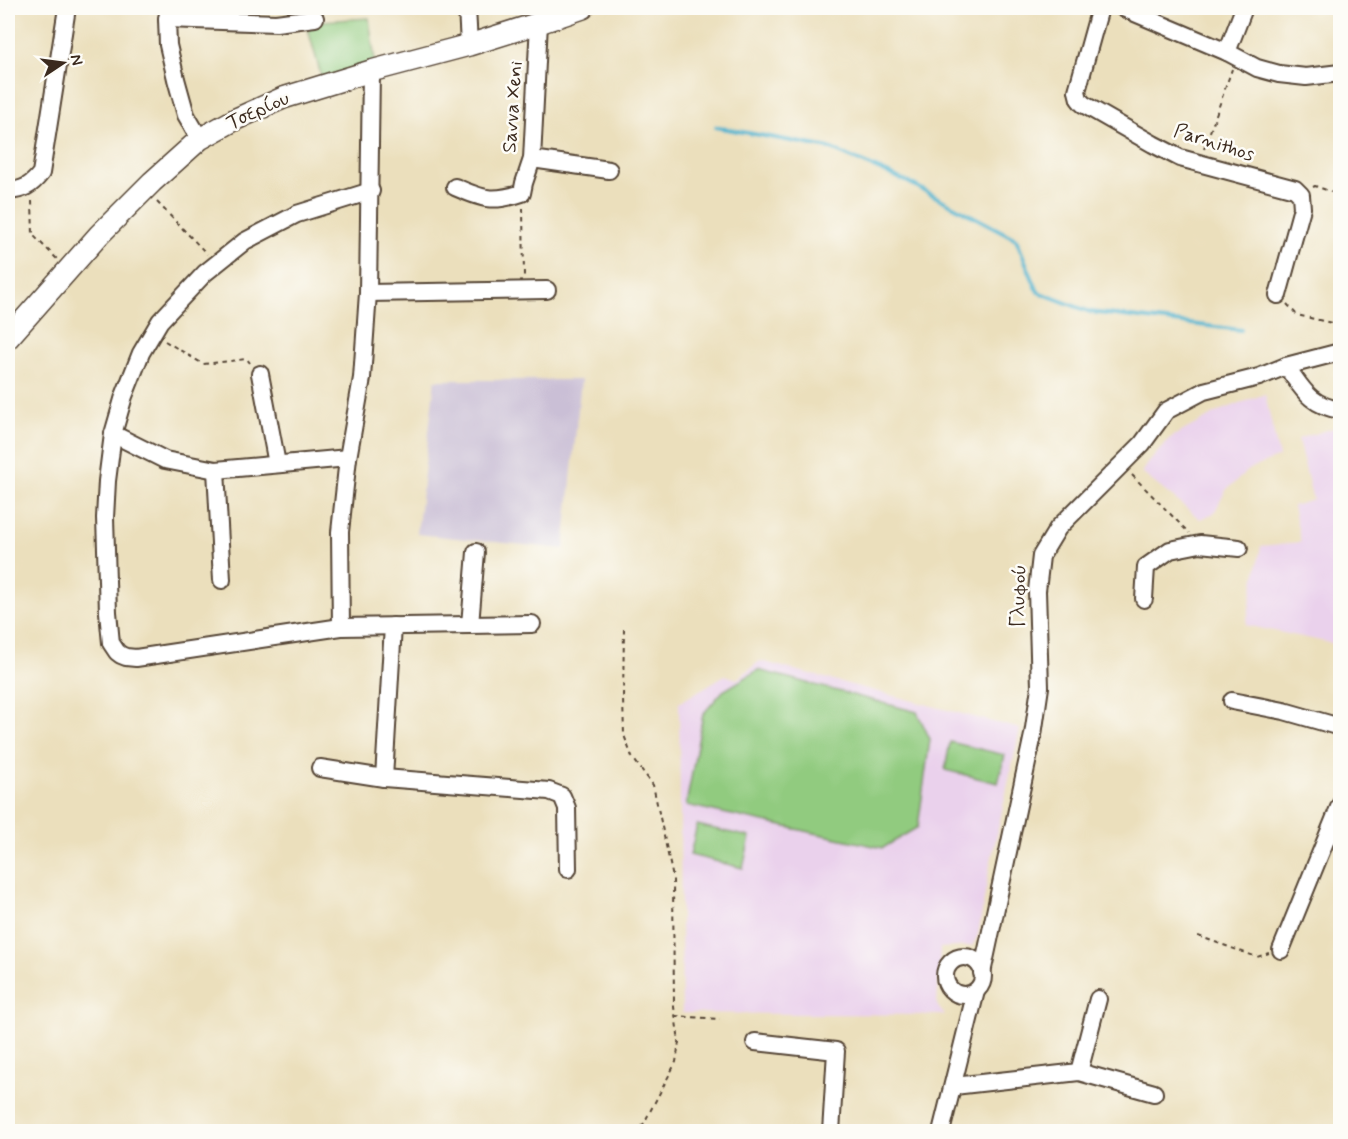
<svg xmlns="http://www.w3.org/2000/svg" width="1348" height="1139" font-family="Mynerve,sans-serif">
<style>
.built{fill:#ead1ec}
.industrial{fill:#cabfd6}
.green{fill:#91cb7f;stroke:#667a4e;stroke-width:1.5}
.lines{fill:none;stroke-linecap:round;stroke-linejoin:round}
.stream{stroke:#4fb3ce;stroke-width:4}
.minor-casing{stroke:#554536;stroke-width:20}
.major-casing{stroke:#554536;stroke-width:24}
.path{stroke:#554536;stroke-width:2;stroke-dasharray:4.5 4.5;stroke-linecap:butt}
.minor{stroke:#fff;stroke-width:16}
.major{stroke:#fff;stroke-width:21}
.labels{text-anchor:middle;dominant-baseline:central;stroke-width:5;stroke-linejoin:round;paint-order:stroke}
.street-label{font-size:20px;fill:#3b2a1e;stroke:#fdfcf7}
</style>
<rect width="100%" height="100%" fill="#fdfcf7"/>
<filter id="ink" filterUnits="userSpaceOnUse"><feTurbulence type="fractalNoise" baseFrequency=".0167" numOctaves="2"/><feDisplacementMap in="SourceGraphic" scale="12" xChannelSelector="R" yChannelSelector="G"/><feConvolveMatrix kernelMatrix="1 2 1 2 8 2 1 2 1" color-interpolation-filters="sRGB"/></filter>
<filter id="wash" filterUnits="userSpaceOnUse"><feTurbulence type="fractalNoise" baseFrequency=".008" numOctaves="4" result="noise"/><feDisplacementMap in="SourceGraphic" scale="24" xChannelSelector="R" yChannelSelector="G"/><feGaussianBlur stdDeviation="1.35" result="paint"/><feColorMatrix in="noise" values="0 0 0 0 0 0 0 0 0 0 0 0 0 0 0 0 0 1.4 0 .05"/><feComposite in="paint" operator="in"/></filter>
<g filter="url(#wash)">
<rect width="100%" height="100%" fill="#ebdfbc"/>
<g class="built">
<path d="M1265,394L1279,457L1250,469L1226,490L1214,513L1200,519L1142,473L1149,462L1170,438L1222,410Z"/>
<path d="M1340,426V645L1246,625L1261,546L1301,542L1293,506L1313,500L1298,439Z"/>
<path d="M760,661L1020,729L989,870L978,935L972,946L940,948L937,1005L944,1015L682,1013L679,703L725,675L737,679Z"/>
</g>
<path class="industrial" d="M435,380H581L564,549L417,534Z"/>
<g class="green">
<path d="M369,18L375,62L322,79L306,22Z"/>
<path d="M758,670L917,712L930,739L918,827L883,848L686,805L703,714L723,691Z"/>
<path d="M950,742L1005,755L998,783L945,770Z"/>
<path d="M697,825L750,837L743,868L690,855Z"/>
</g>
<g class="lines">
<path class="stream" d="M716,127L829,148L908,182L1016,239L1038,292L1090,312L1241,330"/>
</g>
</g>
<g filter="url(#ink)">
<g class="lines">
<g class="minor-casing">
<g id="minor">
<path d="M169,8L167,19L168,45L176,79L186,115L200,139"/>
<path d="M467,8L469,45"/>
<path d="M1100,8L1077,91L1079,99L1083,104L1153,144L1180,158L1295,189L1301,195L1302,208L1278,295"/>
<path d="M1123,8L1227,52L1257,68L1279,74L1306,77L1340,73"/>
<path d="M167,19L276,23L315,18"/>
<path d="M1227,52L1244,8"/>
<path d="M532,159L609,170"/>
<path d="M455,187C483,199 492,203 522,193L524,183L532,159L539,23"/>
<path d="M8,191C23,190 31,186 41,173L67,8"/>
<path d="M371,191L297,214L245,241L205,273L160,321L141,353L124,396L113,434L107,481L105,518L108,612L111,643L117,652L121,655L126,657L136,658L341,627L532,624"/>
<path d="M368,293L547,290"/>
<path d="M1286,366C1303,389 1309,405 1340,410"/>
<path d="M260,374L277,464"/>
<path d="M113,434L165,460L216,470L348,458"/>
<path d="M216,470L222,580"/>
<path d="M1144,599L1146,567L1170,550L1200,544L1239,548"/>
<path d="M470,625L476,552"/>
<path d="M341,627L340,532L348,458L362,378L368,293L371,71"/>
<path d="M1232,701L1284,711L1340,727"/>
<path d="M320,768L384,778L549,791L562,796L567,808L568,869"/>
<path d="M384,778L393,626"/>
<path d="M1281,950L1340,805"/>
<circle cx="964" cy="976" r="19"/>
<path d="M982,973L1033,735L1040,687L1037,591L1041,556L1058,528L1142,444L1166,411L1204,391L1259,377L1286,366L1340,352"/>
<path d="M755,1042L836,1051L831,1132"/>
<path d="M1079,1072L1098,999"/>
<path d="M954,1086L1079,1072L1154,1093"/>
<path d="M941,1132L976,991"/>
</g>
</g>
<g class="major-casing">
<path id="major" d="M8,338L99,235L152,182L200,139L236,119L283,98L371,71L469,45L539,23L583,8"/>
</g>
<g class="path">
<path d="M1204,149L1232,69"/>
<path d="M1313,187L1315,186L1340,195"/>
<path d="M32,201L33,235L57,259"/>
<path d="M157,202L207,254"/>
<path d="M523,208L524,277"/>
<path d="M1287,304L1297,315L1340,325"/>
<path d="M165,341L203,364L247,359L250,363"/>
<path d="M1132,475L1189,533"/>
<path d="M624,629L623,698L624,735L632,757L653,785L673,878L674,1007L679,1042L676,1062L644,1123L638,1132"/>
<path d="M1198,936L1257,957L1269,953"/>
<path d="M675,1016L720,1019"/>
</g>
<use href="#minor" class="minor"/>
<use href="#major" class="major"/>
</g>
</g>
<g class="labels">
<g class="street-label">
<text transform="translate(513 107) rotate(-86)">Savva Xeni</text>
<text transform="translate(258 111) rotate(-24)">Τσερίου</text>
<text transform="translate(1214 143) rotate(18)">Parnithos</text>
<text transform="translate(1019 596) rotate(-88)">Γλυφού</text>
</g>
</g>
<rect width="1348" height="1139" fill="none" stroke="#fdfcf7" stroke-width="30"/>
<g transform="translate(63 63) rotate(77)" stroke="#fdfcf7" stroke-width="4.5" paint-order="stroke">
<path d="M0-4.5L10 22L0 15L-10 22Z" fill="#3b2a1e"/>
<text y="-9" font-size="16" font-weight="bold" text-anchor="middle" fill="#3b2a1e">N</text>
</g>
</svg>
